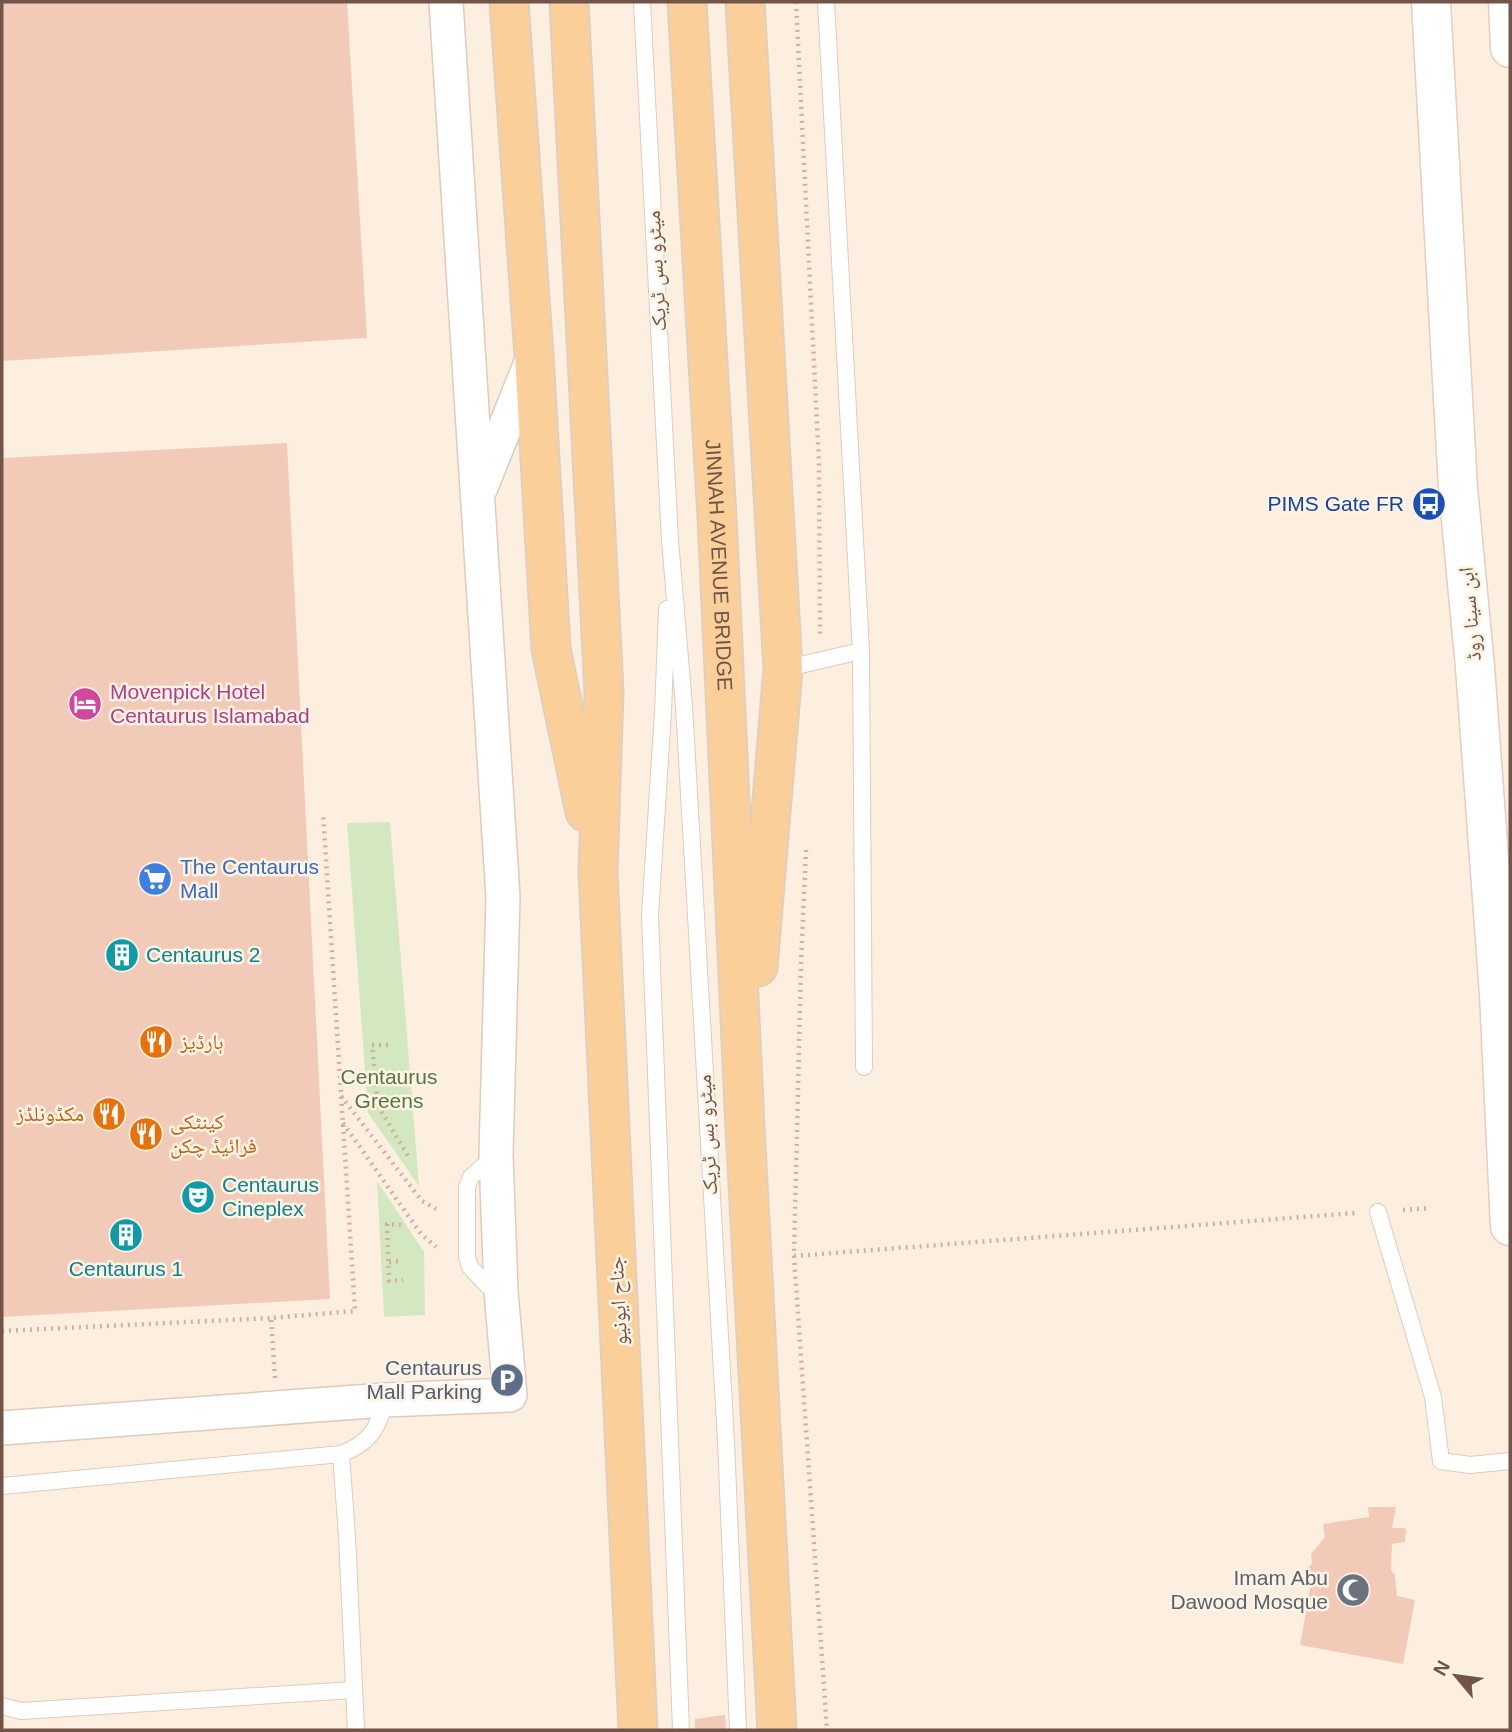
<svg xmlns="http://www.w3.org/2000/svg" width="1512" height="1732" font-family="Helvetica,'Noto Naskh Arabic',sans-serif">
  <rect width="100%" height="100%" fill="#fcefe0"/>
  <!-- green -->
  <path fill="#d3e8c0" d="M390,822l29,364 -51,-73 -21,-290z
    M377,1181l47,71 1,63 -41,2z"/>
  <!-- building -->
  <path fill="#f1cbb8" d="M2,2h345l20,336 -365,23z
    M287,443l43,856 -328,18v-859z
    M1368,1507h28l-4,21h12l2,2 -1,12 -13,2 -1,26 4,5 2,21 18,4 -12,64 -103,-19 11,-62h5v-4l-8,-11 4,-5 -1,-9 14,-17 -2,-13 46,-7z
    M725,1715l1,15h-31v-11z"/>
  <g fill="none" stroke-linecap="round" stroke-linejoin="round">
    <!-- service casing -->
    <g stroke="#dfcbbd" stroke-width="18">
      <path id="service" d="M642,2l28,538 14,166 42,735 12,289
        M826,2l35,649 3,416
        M667,609l-4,103 -13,203 31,815
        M783,669l78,-18
        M496,1155l-25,22 -4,10v70l3,10 17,18 14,7
        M1378,1212l55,185 8,64 29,4 40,-4
        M341,1454l6,82 9,194
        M2,1486l339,-32c27,-10 38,-25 44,-54
        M2,1706l19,5 332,-21"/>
    </g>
    <!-- minor casing -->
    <g stroke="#dfcbbd" stroke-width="36">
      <path id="minor" d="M481,487l53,-132
        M2,1428l383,-28 125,-5 -9,-103 -5,-137 7,-258 -57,-895"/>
    </g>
    <!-- secondary casing -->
    <g stroke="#e6cdbd" stroke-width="41">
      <path id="secondary" d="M1431,2l27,486 17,179 24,327 11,232
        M1508,2l2,46"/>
    </g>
    <!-- primary casing -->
    <g stroke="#d8cfcc" stroke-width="41">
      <g id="primary">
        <path d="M509,2l25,353 17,294 34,163"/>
        <path d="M569,2l35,690 -6,180 40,858"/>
        <path id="s1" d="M687,2l30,515 28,610 32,603"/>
        <path d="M745,2l38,667 -25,298"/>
      </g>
    </g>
    <!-- path -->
    <path stroke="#d5ae9c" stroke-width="4.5" stroke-dasharray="2 5" stroke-linecap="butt" d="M796,2l23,461 1,173
      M806,850l-5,114 -7,292 33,474
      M388,1045h-16l6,61 30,50
      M375,1082l16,1
      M341,1096l81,105 14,8
      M343,1123l78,111 15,13
      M1403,1210l27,-2
      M401,1225l-14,-1 2,57 14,-1
      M794,1256l561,-43
      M389,1262l13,-1
      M2,1331l269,-13
      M275,1378l-4,-60 84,-7 -32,-498"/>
    <!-- service -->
    <use href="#service" stroke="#fff" stroke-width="16"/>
    <!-- minor -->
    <use href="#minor" stroke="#fff" stroke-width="33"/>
    <!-- secondary -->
    <use href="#secondary" stroke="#fff" stroke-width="38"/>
    <!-- primary -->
    <use href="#primary" stroke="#facf99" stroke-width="38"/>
  </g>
  <!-- icons -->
  <defs>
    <g id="bus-disc" transform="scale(1.75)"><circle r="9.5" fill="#1a4fb4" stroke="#fff3e6"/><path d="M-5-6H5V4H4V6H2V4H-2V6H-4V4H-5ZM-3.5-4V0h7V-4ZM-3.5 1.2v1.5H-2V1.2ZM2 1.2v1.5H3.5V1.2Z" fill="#fff"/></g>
    <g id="hotel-disc" transform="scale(1.75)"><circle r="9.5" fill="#d1479c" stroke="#fff3e6"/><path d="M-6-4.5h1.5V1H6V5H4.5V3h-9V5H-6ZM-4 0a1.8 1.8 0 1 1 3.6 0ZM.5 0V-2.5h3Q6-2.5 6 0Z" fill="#fff"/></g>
    <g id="supermarket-disc" transform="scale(1.75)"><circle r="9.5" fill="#3f7fe0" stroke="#fff3e6"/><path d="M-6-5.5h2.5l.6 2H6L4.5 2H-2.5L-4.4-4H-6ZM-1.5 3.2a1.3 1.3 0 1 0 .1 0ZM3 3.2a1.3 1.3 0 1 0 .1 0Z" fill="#fff"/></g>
    <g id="building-disc" transform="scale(1.75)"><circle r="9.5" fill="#0f9aa8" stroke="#fff3e6"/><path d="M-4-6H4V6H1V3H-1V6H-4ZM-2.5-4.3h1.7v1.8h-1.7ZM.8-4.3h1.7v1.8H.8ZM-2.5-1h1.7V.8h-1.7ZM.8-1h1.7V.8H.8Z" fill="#fff"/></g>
    <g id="restaurant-disc" transform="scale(1.75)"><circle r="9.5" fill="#e8710a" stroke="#fff3e6"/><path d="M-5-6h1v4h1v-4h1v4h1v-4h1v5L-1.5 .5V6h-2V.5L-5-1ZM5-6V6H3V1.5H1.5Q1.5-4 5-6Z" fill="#fff"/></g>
    <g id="theatre-disc" transform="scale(1.75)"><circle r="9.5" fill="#0f9aa8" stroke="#fff3e6"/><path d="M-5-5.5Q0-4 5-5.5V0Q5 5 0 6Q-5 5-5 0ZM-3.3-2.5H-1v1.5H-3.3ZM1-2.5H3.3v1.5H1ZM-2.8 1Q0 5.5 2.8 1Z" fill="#fff"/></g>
    <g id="parking-disc" transform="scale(1.75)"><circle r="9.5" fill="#5c6f8a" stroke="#fff3e6"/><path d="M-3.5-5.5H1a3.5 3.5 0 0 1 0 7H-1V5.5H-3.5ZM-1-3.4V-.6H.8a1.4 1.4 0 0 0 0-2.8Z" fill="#fff"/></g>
    <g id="mosque-disc" transform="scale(1.75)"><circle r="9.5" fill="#6b7280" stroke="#fff3e6"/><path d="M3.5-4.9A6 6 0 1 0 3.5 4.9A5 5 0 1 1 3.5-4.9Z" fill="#fff"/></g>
  </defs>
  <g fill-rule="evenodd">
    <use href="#bus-disc" x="1429" y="504"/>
    <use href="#hotel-disc" x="85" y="704"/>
    <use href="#supermarket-disc" x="155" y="879"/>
    <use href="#building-disc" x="122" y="955"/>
    <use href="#restaurant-disc" x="156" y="1042"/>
    <use href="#restaurant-disc" x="109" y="1114"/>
    <use href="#restaurant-disc" x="146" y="1134"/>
    <use href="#theatre-disc" x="198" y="1197"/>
    <use href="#building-disc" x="126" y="1235"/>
    <use href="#parking-disc" x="507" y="1380"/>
    <use href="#mosque-disc" x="1353" y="1590"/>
  </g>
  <g text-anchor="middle" stroke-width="5" stroke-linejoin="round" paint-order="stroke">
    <!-- street labels -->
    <g font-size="21" fill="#725448" stroke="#fff3e6">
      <text transform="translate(656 271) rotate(-93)" y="7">میٹرو بس ٹریک</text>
      <text dy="7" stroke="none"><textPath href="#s1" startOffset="564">JINNAH AVENUE BRIDGE</textPath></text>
      <text transform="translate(1470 614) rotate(-95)" y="7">ابن سینا روڈ</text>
      <text transform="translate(707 1135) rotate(-93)" y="7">میٹرو بس ٹریک</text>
      <text transform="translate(618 1301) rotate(-93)" y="7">جناح ایونیو</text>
    </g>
    <!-- transit labels -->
    <g font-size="21" fill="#164399" stroke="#fff3e6" text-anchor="end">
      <text x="1404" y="511">PIMS Gate FR</text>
    </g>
    <!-- hotel labels -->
    <g font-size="21" fill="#b23c85" stroke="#fff3e6" text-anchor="start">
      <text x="110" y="699">Movenpick Hotel<tspan x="110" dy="24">Centaurus Islamabad</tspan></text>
    </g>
    <!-- shop labels -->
    <g font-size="21" fill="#366cbe" stroke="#fff3e6" text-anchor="start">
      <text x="180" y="874">The Centaurus<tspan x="180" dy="24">Mall</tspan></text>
    </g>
    <!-- culture labels -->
    <g font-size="21" fill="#0d838f" stroke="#fff3e6" text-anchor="start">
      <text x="146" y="962">Centaurus 2</text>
      <text x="222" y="1192">Centaurus<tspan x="222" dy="24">Cineplex</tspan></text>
      <text x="126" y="1276" text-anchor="middle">Centaurus 1</text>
    </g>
    <!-- food labels -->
    <g font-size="21" fill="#c56008" stroke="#fff3e6" text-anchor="start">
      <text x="180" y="1049">ہارڈیز</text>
      <text x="84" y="1121" text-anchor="end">مکڈونلڈز</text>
      <text x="170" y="1129">کینٹکی<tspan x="170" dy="24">فرائیڈ چکن</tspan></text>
    </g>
    <!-- park labels -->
    <g font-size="21" fill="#547841" stroke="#fff3e6">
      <text x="389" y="1084">Centaurus<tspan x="389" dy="24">Greens</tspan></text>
    </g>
    <!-- service labels -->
    <g font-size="21" fill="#4e5e75" stroke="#fff3e6" text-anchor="end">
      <text x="482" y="1375">Centaurus<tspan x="482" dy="24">Mall Parking</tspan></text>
    </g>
    <!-- worship labels -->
    <g font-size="21" fill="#5b616d" stroke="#fff3e6" text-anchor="end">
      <text x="1328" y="1585">Imam Abu<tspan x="1328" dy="24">Dawood Mosque</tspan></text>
    </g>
  </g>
  <!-- border -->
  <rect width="1512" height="1732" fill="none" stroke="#725448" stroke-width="7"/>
  <!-- north arrow -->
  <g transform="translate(1456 1676) rotate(299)" stroke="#fff3e6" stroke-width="5" paint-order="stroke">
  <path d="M0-5L12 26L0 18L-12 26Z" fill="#725448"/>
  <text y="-10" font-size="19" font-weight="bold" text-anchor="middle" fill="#725448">N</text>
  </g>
</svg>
